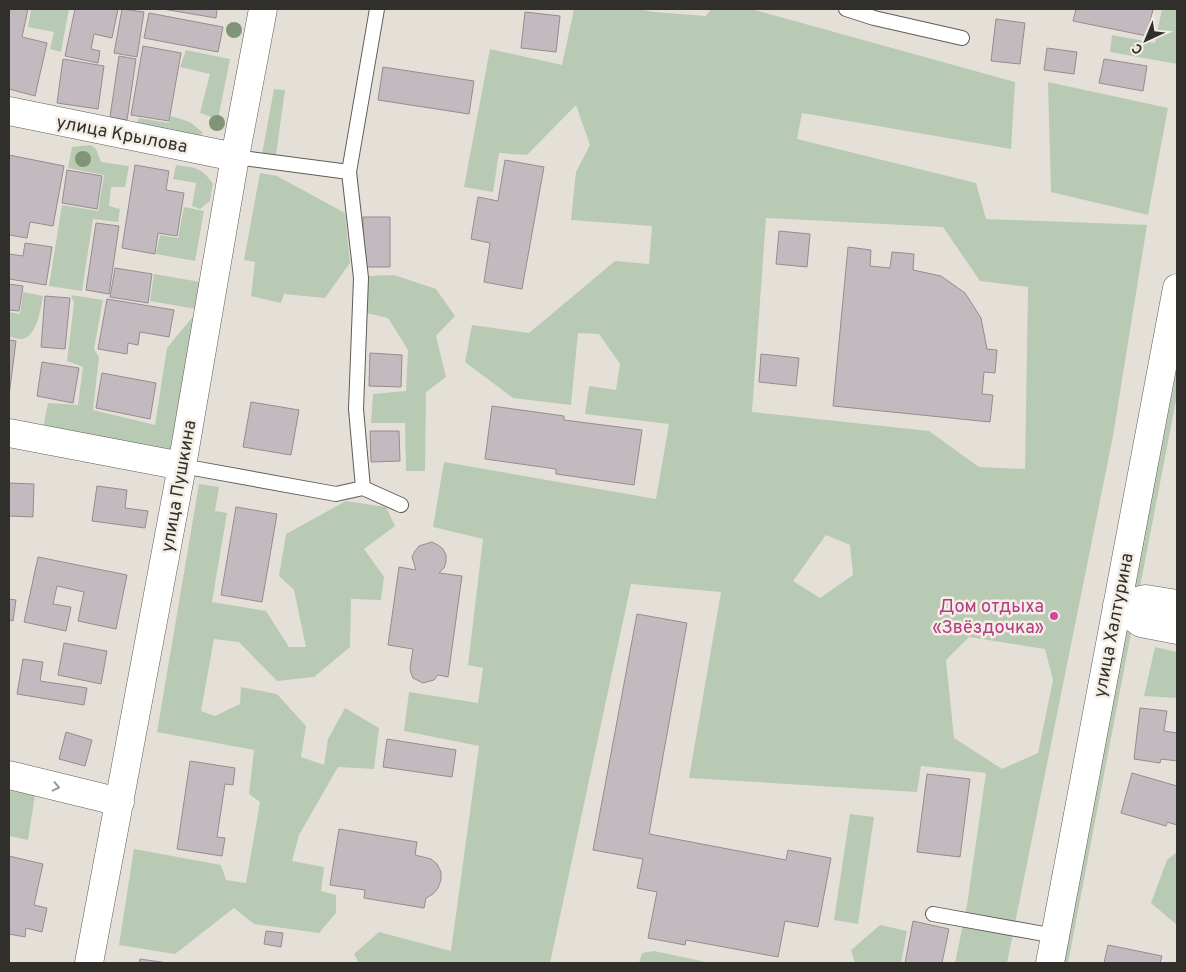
<svg xmlns="http://www.w3.org/2000/svg" width="1186" height="972" font-family="Overpass,sans-serif">
  <rect width="100%" height="100%" fill="#e5e0d7"/>
  <!-- green -->
  <path fill="#b8cab4" fill-rule="evenodd" d="M31,9h38l-8,43 -11,-3 4,-17 -26,-5z
    M574,9h64l16,3 52,4 5,-7h40l264,73 -4,67 -209,-36 -5,26 179,44 10,36 161,6 -34,211 -106,527h-52l12,-58 19,-132 -65,-7 -4,26 -228,-14 32,-186 -90,-8 -81,379h-191l-5,-9 25,-22 72,19 28,-205 -75,-15 5,-39 69,11 5,-35 -15,-3 15,-126 -50,-12 11,-65 212,37 13,-75 -84,-10 4,-28 27,4 4,-26 -21,-30 -21,-1 -7,72 -58,-7 -48,-36 7,-37 57,8 86,-72 34,3 3,-38 -81,-6 5,-48 14,-27 -14,-40 -49,50 -28,-2 -6,39 -29,-5 26,-138 72,16zM766,218l177,9 37,54 48,6 -3,182 -46,-2 -50,-36 -177,-19zM826,535l24,10 3,30 -33,23 -27,-17zM969,637l76,12 8,31 -15,73 -36,16 -48,-31 -8,-78z
    M1162,9h15v55l-67,-12 2,-17 43,8z
    M186,50l44,9 -12,60 -18,-6 10,-39 -30,-7z
    M1048,82l120,26 -20,107 -97,-23z
    M274,89l11,1 -9,65 -14,-1z
    M171,116l19,6 13,11 -5,3 -61,-12 2,-6 30,5z
    M91,145l5,4 5,13 28,4 -4,21h-14l-2,19 11,3 -2,13 -25,-3 -11,72 -33,-5 13,-81 36,6 6,-36 -36,-7 4,-21z
    M176,165c19,3 26,2 37,19l-3,17 -10,8 -8,-3 4,-23 -23,-4z
    M260,173l17,3 68,37 5,50 -25,35 -41,-4 -3,9 -30,-7 4,-34 -11,-2z
    M184,207l20,4 -9,50 -39,-7 4,-19 18,3z
    M154,274l46,8 -4,27 -46,-8z
    M394,275l42,14 19,27 -19,20 10,41 -20,15 -1,79h-19l-1,-48h-34l2,-29 33,-3 2,-41 -20,-32 -22,-5 2,-37z
    M23,292l20,4c-2,12 -6,42 -22,43 -4,0 -9,-2 -12,-2v-25l11,2z
    M71,295l32,5 -9,49 5,8 -6,53 62,15 12,-77 28,-34 -15,146 -138,-27 6,-30 30,2 5,-38 -16,-6 7,-58z
    M1177,335v60l-38,197 -11,4z
    M199,484l20,3 -4,24 12,2 -15,89 54,9 23,36h17l-12,-57 -15,-14 7,-42 60,-33 40,6 9,19 -31,23 20,28 -3,23 -30,-1 -1,48 -36,30 -37,4 -38,-39 -25,-3 -13,72 14,5 25,-12 1,-17 36,7 29,32 -5,31 23,8 4,-26 17,-31 34,20 -5,41 -36,-2 -39,68 -7,26 32,6 -3,24 15,4v18l-17,20 -65,-9 -20,-16 -59,46 -56,-9 15,-96 87,16 5,15 20,3 14,-81 -11,-8 5,-44 -97,-18z
    M1123,618l9,10 -64,335h-10z
    M1155,647l22,5v46l-33,-2z
    M9,790l26,5 -7,45 -19,-4z
    M850,814l24,3 -16,107 -24,-4z
    M1177,852v73l-26,-22 16,-43z
    M880,925l27,6 -6,32h-46l-4,-13z
    M654,951l57,12h-72l3,-10z"/>
  <!-- building -->
  <path fill="#c3babf" stroke="#958c91" d="M9,9h19l-6,28 25,6 -12,53 -26,-7z
    M75,9h43l-6,29 -18,-4 -3,15 9,2 -2,12 -33,-7z
    M122,9l22,3 -7,45 -23,-4z
    M163,9h54l-1,9z
    M1076,9h77l-6,27 -74,-15z
    M525,12l35,4 -4,36 -35,-4z
    M149,13l74,14 -5,25 -74,-14z
    M996,19l29,4 -5,41 -29,-3z
    M143,46l38,7 -12,68 -38,-6z
    M1047,48l30,4 -3,22 -30,-4z
    M119,56l17,3 -9,61 -17,-3z
    M63,59l41,7 -6,43 -41,-6z
    M1104,59l43,7 -4,25 -44,-8z
    M383,67l91,14 -5,33 -91,-14z
    M9,155l55,11 -11,60 -23,-4 -3,16 -18,-3z
    M505,160l39,7 -22,122 -38,-7 6,-39 -19,-4 7,-42 20,4z
    M135,165l34,6 -3,19 18,3 -7,43 -19,-3 -3,21 -33,-6z
    M67,170l35,6 -5,33 -35,-6z
    M363,217h27v50h-27z
    M96,223l23,3 -10,68 -23,-4z
    M779,231l31,3 -3,33 -31,-3z
    M25,243l27,4 -6,38 -37,-6v-25l14,2z
    M848,247l23,3 -1,16 20,2 2,-16 22,2 -1,16 28,6 24,17 16,25 6,31 10,1 -2,23 -11,-1 -2,22 11,1 -3,27 -157,-16z
    M115,268l37,6 -4,29 -38,-6z
    M9,284l14,2 -4,25 -10,-1z
    M45,296l25,2 -5,51 -24,-2z
    M107,299l67,11 -5,27 -29,-5 -2,13 -10,-2 -1,11 -29,-5z
    M9,340l7,1 -7,55z
    M370,353l32,2 -1,32 -32,-1z
    M761,354l38,4 -3,28 -37,-4z
    M42,362l37,6 -6,35 -36,-7z
    M102,373l54,10 -6,36 -54,-11z
    M251,402l48,8 -8,45 -48,-8z
    M492,406l72,10v4l78,10 -8,55 -78,-11v-5l-71,-10z
    M370,431h29l1,30 -29,1z
    M9,483l25,1 -1,33 -24,-1z
    M97,486l30,4 -2,18 23,3 -3,17 -53,-7z
    M236,507l41,7 -15,88 -41,-7z
    M432,542l6,3 5,4 3,6v7l-2,6 -5,5 23,3 -14,101 -10,-2 -4,5 -11,3 -10,-5 -2,-5 -1,-5 3,-19 -25,-4 11,-78 17,3 -4,-13 3,-6 4,-5z
    M38,557l89,18 -11,54 -38,-8 6,-29 -27,-6 -4,18 18,3 -5,24 -42,-9z
    M9,599l7,1 -3,21 -4,-1z
    M637,614l50,9 -38,211 137,26 2,-10 43,8 -13,69 -33,-6 -7,36 -92,-17 -1,5 -37,-7 9,-46 -20,-4 6,-29 -50,-9z
    M64,643l43,8 -6,33 -43,-9z
    M23,659l20,3 -3,19 47,7 -3,17 -67,-11z
    M1140,708l27,3 -3,20 13,2v28l-16,-2 -1,4 -26,-4z
    M66,732l26,8 -7,26 -26,-7z
    M387,739l69,11 -4,27 -69,-10z
    M190,761l45,7 -2,17 -8,-1 -8,53 8,1 -3,18 -45,-7z
    M1132,773l45,13v39l-10,-3 -1,4 -45,-13z
    M927,774l43,5 -10,78 -43,-5z
    M339,829l78,13 -2,13 16,4 6,5 4,8v8l-3,8 -5,6 -7,4 -2,10 -60,-10 1,-8 -35,-5z
    M9,856l34,8 -9,41 13,3 -5,24 -16,-4 -1,9 -16,-3z
    M913,921l36,8 -7,34h-37z
    M266,931l17,2 -2,14 -17,-3z
    M1108,945l54,11 -2,7h-56z
    M140,959l28,4h-29z"/>
  <g fill="none" stroke-linecap="round" stroke-linejoin="round">
    <!-- lane casing -->
    <g stroke="#615c55" stroke-width="16">
      <path id="lane" d="M846,9l28,9 88,20
        M235,157l114,15
        M182,466l154,28 27,-6 38,17
        M363,488l-7,-79 5,-131 -12,-106 28,-163
        M933,914l122,22"/>
    </g>
    <!-- street casing -->
    <g stroke="#615c55" stroke-width="29">
      <path id="street" d="M9,111l226,46
        M9,433l173,33
        M1117,605l24,18 36,7
        M1117,605l29,-6 31,5
        M9,775l111,27
        M89,963l93,-497 53,-309 28,-148
        M1050,963l127,-675"/>
    </g>
    <!-- lane -->
    <use href="#lane" stroke="#fff" stroke-width="14"/>
    <!-- street -->
    <use href="#street" stroke="#fff" stroke-width="28"/>
  </g>
  <!-- trees -->
  <g fill="#829478">
    <circle cx="234" cy="30" r="8"/>
    <circle cx="217" cy="123" r="8"/>
    <circle cx="83" cy="159" r="8"/>
  </g>
  <!-- one-way arrows -->
  <defs><path id="oneway-chevron" d="M-2-3.5L2.5 0L-2 3.5" fill="none" stroke-width="1.6" stroke-linecap="round" stroke-linejoin="round" transform="scale(1.25)"/></defs>
  <use stroke="#989796" href="#oneway-chevron" transform="translate(56 787) rotate(13)"/>
  <!-- markers -->
  <circle fill="#d1479c" stroke="#f3ede4" stroke-width="2" cx="1054" cy="616" r="5"/>
  <g text-anchor="middle" stroke-width="5" stroke-linejoin="round" paint-order="stroke">
    <!-- street labels -->
    <g font-size="18" fill="#312f2c" stroke="#f3ede4">
      <text transform="translate(122 134) rotate(11)" y="6">улица Крылова</text>
      <text transform="translate(178 486) rotate(-80)" y="6">улица Пушкина</text>
      <text transform="translate(1113 625) rotate(-79)" y="6">улица Халтурина</text>
    </g>
    <!-- hotel labels -->
    <g font-size="18" fill="#b23c85" stroke="#f3ede4" text-anchor="end">
      <text x="1044" y="612">Дом отдыха<tspan x="1044" dy="21">«Звёздочка»</tspan></text>
    </g>
  </g>
  <!-- border -->
  <rect width="1186" height="972" fill="none" stroke="#312f2c" stroke-width="20"/>
  <!-- north arrow -->
  <g transform="translate(1146 40) rotate(224)" stroke="#f3ede4" stroke-width="4" paint-order="stroke">
  <path d="M0-4L9 19L0 12L-9 19Z" fill="#312f2c"/>
  <text y="-8" font-size="14" font-weight="bold" text-anchor="middle" fill="#312f2c">С</text>
  </g>
</svg>
